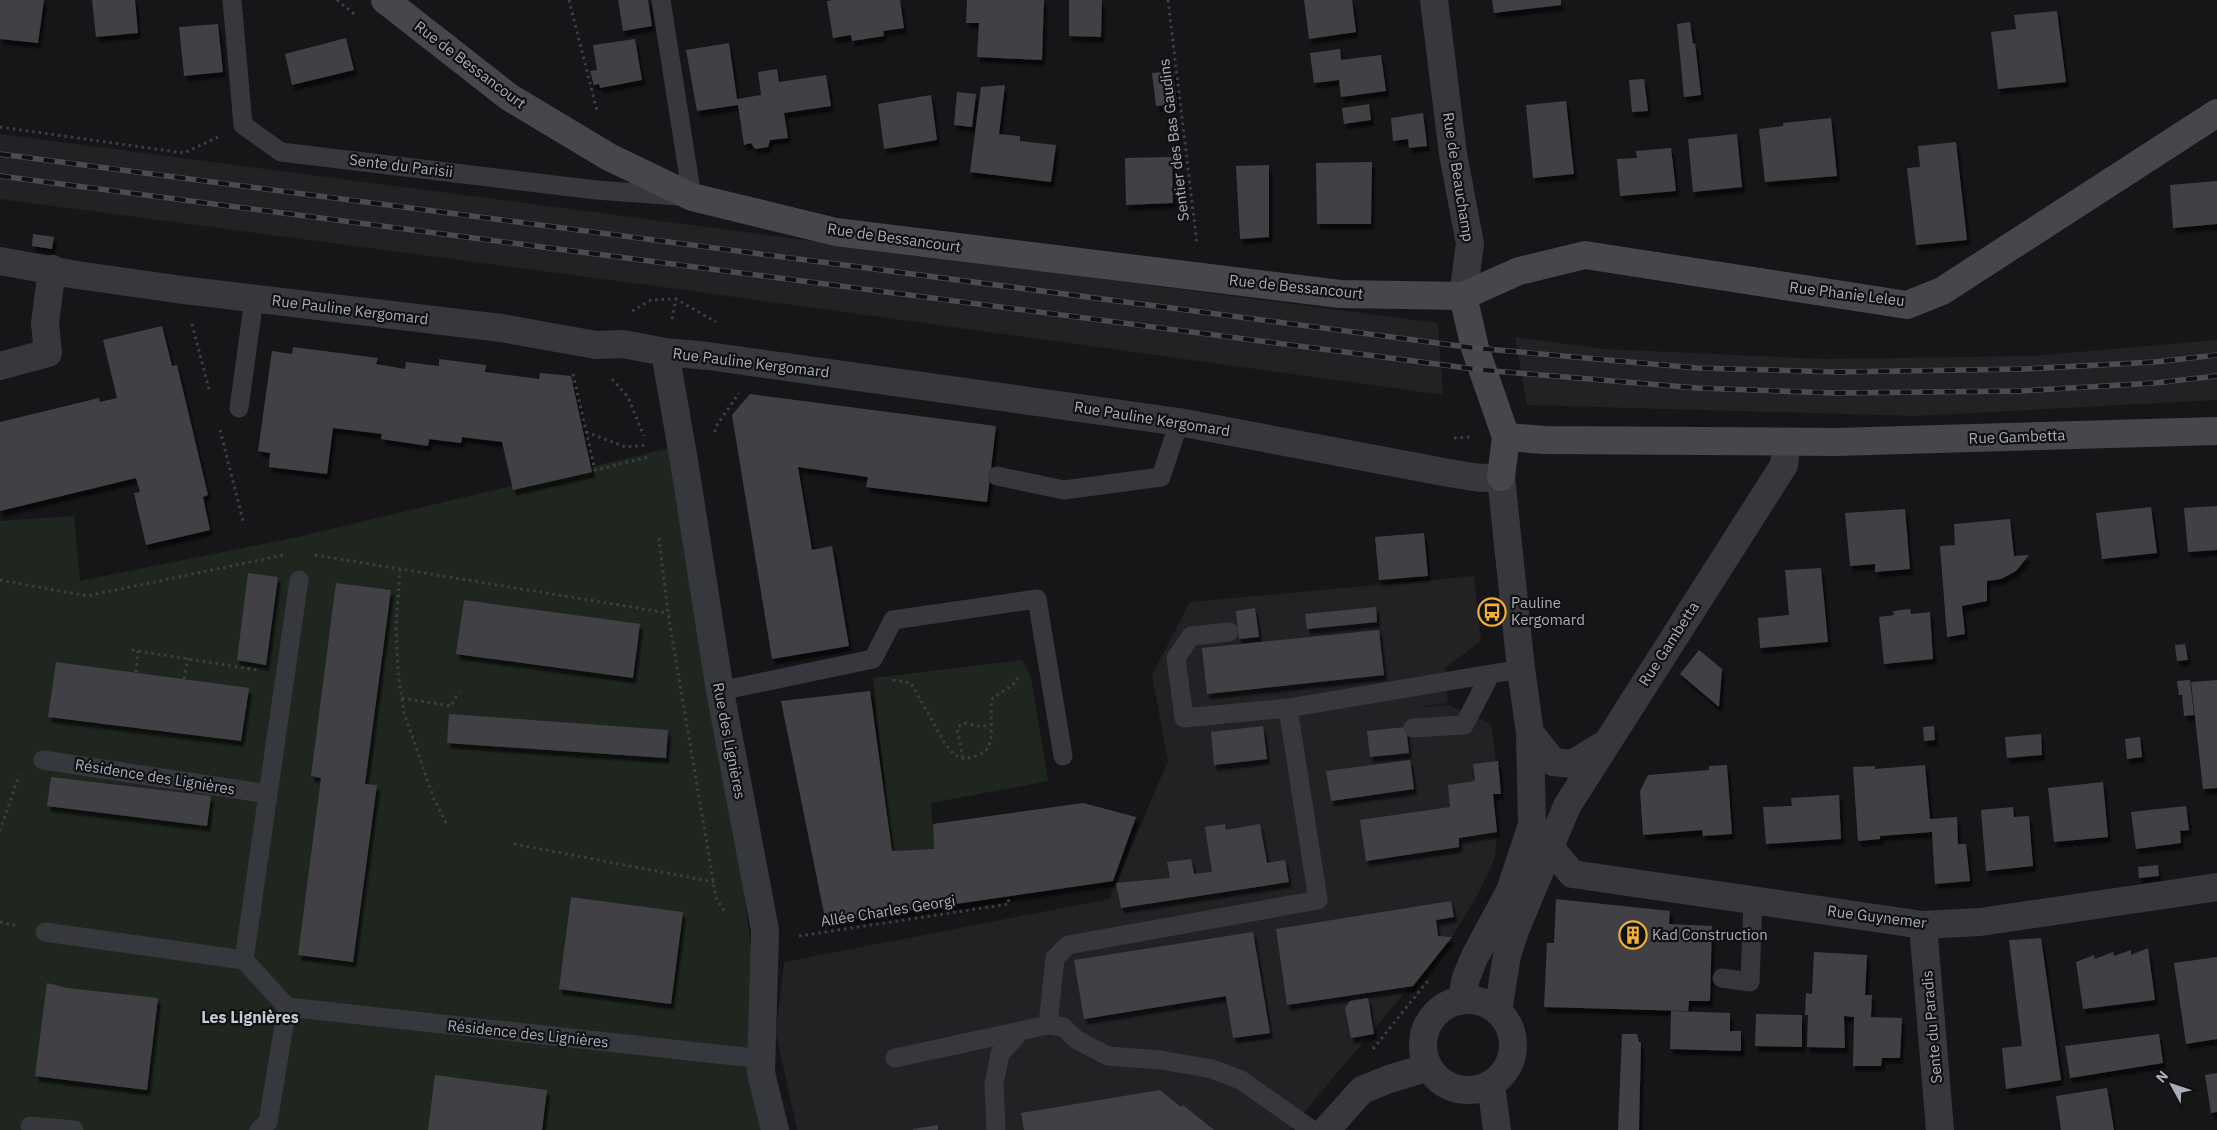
<svg xmlns="http://www.w3.org/2000/svg" width="2217" height="1130" font-family="'IBM Plex Sans',sans-serif">
  <defs>
    <filter id="shadow"><feDropShadow dx="3" dy="5.5" stdDeviation="1" flood-color="#0009"/></filter>
  </defs>
  <rect width="100%" height="100%" fill="#161618"/>
  <!-- built -->
  <path fill="#222225" d="M0,134l1438,189 5,72 -765,-106 -678,-90z
    M1515,337l89,12 220,10 208,-3 185,-16v60l-302,16 -388,-11z
    M1474,576l7,65 -36,27 3,35 -35,5 35,-3 43,19 5,37 -24,14 4,6 17,13 4,38 -2,26 -18,38 -25,41 -163,193h-492l-21,-96 8,-72 325,-63 59,-138 -16,-86 38,-73z"/>
  <!-- green -->
  <path fill="#1e261f" d="M682,445l21,138 72,547h-775v-609l74,-5 6,65 222,-45z
    M1022,660l9,17 17,104 -117,22 3,46 -42,2 -19,-173z"/>
  <!-- building -->
  <path fill="#404145" filter="url(#shadow)" d="M0,0h44l-6,43 -38,-4z
    M92,0h43l3,33 -42,4z
    M618,0h30l4,26 -29,5z
    M833,0h67l4,28 -21,3 1,5 -32,5 -1,-6 -18,3 -6,-37z
    M967,0h77l-2,60 -65,-3 2,-34h-13z
    M1069,0h33l-1,37 -32,-1z
    M1304,0h48l4,32 -47,7z
    M1492,0h69v5l-67,8z
    M2057,11l9,71 -68,7 -7,-57 25,-3 -2,-14z
    M1690,22l3,22 2,-1 6,52 -17,2 -7,-73z
    M218,24l5,48 -39,4 -5,-49z
    M346,38l8,32 -62,15 -7,-31z
    M635,39l7,41 -42,8 -1,-4 -5,1 -4,-14 7,-1 -4,-25z
    M729,43l8,56 24,-4 -3,-23 19,-3 2,13 47,-7 5,31 -47,7 4,25 -18,2 -2,7 -13,2 -4,-6 -7,2 -6,-40 -41,6 -11,-61z
    M1340,49l1,11 40,-5 5,36 -45,6 -2,-17 -25,3 -4,-30z
    M1173,71l4,33 -21,2 -4,-33z
    M1644,79l4,32 -16,1 -3,-32z
    M1005,85l-6,49 21,2v5l36,4 -5,37 -81,-10 11,-85z
    M957,92l19,2 -4,33 -18,-2z
    M931,95l6,45 -53,9 -6,-45z
    M1566,101l8,73 -41,4 -7,-73z
    M1369,104l2,16 -27,4 -2,-16z
    M1423,113l4,33 -18,2 -1,-9 -15,2 -2,-23z
    M1831,118l6,58 -72,6 -6,-53 24,-3v-3z
    M1737,134l5,53 -49,5 -5,-53z
    M1956,142l11,98 -51,5 -9,-77 13,-1 -2,-21z
    M1671,148l5,43 -56,5 -3,-37 20,-1 -1,-7z
    M1172,157l1,46 -47,2 -1,-47z
    M1372,162l-1,62h-54l-1,-61z
    M1269,165v72l-29,2 -4,-73z
    M2217,181v43l-44,4 -3,-43z
    M33,234l21,3 -2,12 -20,-3z
    M162,326l10,40 5,-1 31,130 -5,2 7,33 -64,15 -12,-52 6,-1 -4,-14 -136,33v-89l99,-24 1,4 17,-4 -14,-58z
    M293,347l85,11 -2,6 29,5 1,-7 33,4v-7l47,6 -1,7 54,7 1,-6 31,3 21,96 -79,18 -11,-48 -40,-5 -1,6 -32,-4 -1,7 -47,-7 1,-5 -49,-6 -6,46 -58,-7 1,-14 -12,-2 14,-100 20,3z
    M750,394l246,32 -9,76 -121,-15 2,-10 -70,-10 14,83 20,-4 17,100 -77,13 -40,-244z
    M2217,506v44l-29,2 -4,-44z
    M2151,507l6,46 -55,6 -6,-46z
    M1905,509l5,60 -35,3v-8l-25,2 -5,-53z
    M2010,519l4,37 15,-1 -13,16 -15,8 -14,2v20l-25,5 3,28 -18,3 -7,-91 15,-1 -1,-21z
    M1424,533l4,43 -49,4 -4,-43z
    M1821,568l7,74 -68,6 -2,-30 31,-3 -4,-45z
    M248,573l30,4 -12,88 -29,-5z
    M336,583l55,7 -26,194 12,1 -24,177 -55,-7 23,-177 -10,-2z
    M464,600l176,24 -7,54 -177,-24z
    M1376,607l1,15 -70,7 -2,-15z
    M1255,608l4,29 -20,2 -3,-28z
    M1910,609l1,5 19,-2 3,47 -49,5 -5,-47 15,-2 -1,-4z
    M1379,630l5,45 -177,19 -5,-46z
    M2185,644l3,16 -11,1 -2,-16z
    M1699,650l23,19 -3,38 -39,-33z
    M56,662l193,26 -8,53 -193,-24z
    M2190,680l4,35 -10,1 -2,-21h-3l-2,-14z
    M2217,680v108l-14,1 -12,-107z
    M870,691l22,160 42,-2 -1,-25 150,-21 53,14 -23,64 -287,42 -45,-222z
    M449,714l219,16 -2,28 -219,-15z
    M1263,726l4,33 -53,6 -3,-33z
    M1934,726l1,14 -11,1 -1,-14z
    M1406,727l3,26 -39,4 -3,-26z
    M2041,734l1,21 -35,3 -2,-21z
    M2140,737l2,20 -15,2 -2,-20z
    M1410,760l4,29 -83,12 -5,-30z
    M1498,761l3,33h-8l4,38 -38,6v9l-93,14 -6,-41 90,-13 -2,-22 27,-4 -2,-17z
    M1727,765l5,69 -29,2 -1,-6 -59,5 -3,-44 8,-16 61,-5v-4z
    M1925,765l5,54 27,-2 1,27h8l4,37 -35,3 -3,-52 -52,4v3l-22,2 -5,-74 22,-1v3z
    M51,777l160,19 -4,30 -160,-20z
    M2103,782l5,55 -54,5 -6,-54z
    M1839,795l2,44 -75,5 -3,-37 29,-1 -1,-8z
    M2186,806l3,24 -9,1 1,12 -45,6 -5,-37z
    M2013,807l1,10 15,-1 4,50 -47,5 -5,-61z
    M1225,824l1,6 34,-6 7,39 18,-3 4,22 -168,26 -5,-25 54,-5 -3,-16 24,-3 3,15 18,-2 -7,-45z
    M2158,865l1,11 -20,2 -1,-11z
    M571,897l112,15 -12,92 -112,-15z
    M1556,899l114,12 -1,13 43,2 -2,75h-21l-1,10 -144,-4 3,-64h7z
    M1451,901l3,16 -18,3 2,16 14,1 -39,49 -126,19 -11,-76z
    M1253,932l17,101 -37,5 -7,-42 -142,23 -10,-59z
    M2041,938l20,142 -55,9 -4,-41 20,-2 -13,-106z
    M2148,948l7,52 -72,9 -7,-47 18,-7 1,4 18,-7 1,4 17,-6v5z
    M1814,952l53,3 -2,40h7l-1,22 31,1 -2,40h-18l-1,8h-28l1,-49 -10,-1 1,32 -38,-1 1,-32h-3l1,-22 6,1z
    M2217,957v82l-31,5 -12,-81z
    M47,983l20,5 91,10 -11,92 -112,-14z
    M1368,998l6,36 -23,4 -6,-30 5,-7z
    M1671,1011l59,2v18h11v20l-71,-2z
    M1756,1014l46,1v32l-47,-1z
    M1622,1034h15l2,8h2l-2,88h-21z
    M2159,1034l4,29 -93,15 -5,-32z
    M2217,1073v39l-6,1 -6,-38z
    M435,1075l112,15 -5,40h-114z
    M2107,1088l7,42h-53l-5,-34z
    M1160,1090l21,17 2,-2 31,25h-190l-3,-17z
    M938,1125v5h-24l-1,-1z"/>
  <g fill="none" stroke-linecap="round" stroke-linejoin="round">
    <!-- path -->
    <path stroke="#3d3f44" stroke-width="3" stroke-dasharray="2.5 4" stroke-linecap="butt" d="M337,0l17,14
      M569,0l28,111
      M1168,0l29,244
      M0,127l184,26 34,-16
      M632,311l19,-11 25,-1
      M672,319l4,-20 40,23
      M192,324l18,69
      M573,374l22,96 54,-13
      M612,379l16,18 16,39
      M220,430l23,91
      M586,432l40,15 21,-2
      M715,432v-4l24,-35
      M1454,438l17,-1
      M659,538l9,75 48,285 10,16
      M315,555l353,58
      M400,569l-4,56 2,47 6,41 30,86 12,24
      M0,580l87,16 197,-41
      M132,650l125,20
      M136,672l2,-21
      M184,679l4,-21
      M893,680l18,3 33,59 10,13 11,4c7,-2 18,-4 22,-10 8,-11 2,-36 5,-50l23,-16 4,-7
      M402,698l49,8 8,-14
      M963,758l-6,-29c7,-10 12,-4 22,-3 3,1 9,-1 12,-2
      M0,831l19,-56
      M514,844l200,38
      M0,922l17,4
      M799,936l210,-32 -1,-7
      M1373,1049l57,-71"/>
    <!-- lane -->
    <path stroke="#37383d" stroke-width="19" d="M232,0l11,125 38,27 315,38 96,7 -31,-197
      M239,408l15,-109
      M997,476l67,14 97,-13 18,-55
      M1229,632l-38,4 -15,22 8,60 104,-10
      M720,691l153,-32 20,-39 144,-21 26,157
      M1413,728l51,-3 26,-50
      M43,760l225,34
      M45,932l199,28 55,-380
      M244,960l43,47
      M1722,978l28,4 3,-82
      M895,1058l153,-33
      M30,1126l44,4
      M259,1130l9,-8 19,-115 467,51 7,15
      M996,1130l-2,-46 6,-30 19,-21
      M1312,1130l-71,-50 -29,-11 -51,-9 -53,-4 -31,-16 -14,-13 -15,-2 7,-67 13,-13 250,-45 -30,-192 233,-39"/>
    <!-- street -->
    <path stroke="#37383d" stroke-width="28" d="M1434,0l19,154 17,90 -7,52
      M0,261l77,14 106,15 318,38 95,17 27,-1 42,8 43,4 471,66 270,51 31,5 21,-1 20,192 9,64 2,92 -22,66 -36,67 -8,20 -5,23
      M665,352l19,109 36,230 45,239 -4,143 14,57
      M0,366l48,-13 -3,-30 7,-54
      M1530,733l23,29 19,2 30,-18
      M1532,825l40,49 351,51 57,-3 237,-35
      M1923,925l17,205
      M1423 1045a45 45 0 1 1 90 0a45 45 0 1 1-90 0Z
      M1498,1011l9,-56 9,-27 51,-122 217,-341 3,-23
      M1491,1084l6,46
      M1326,1130l36,-40 27,-11 40,-12"/>
    <!-- secondary -->
    <path stroke="#45474d" stroke-width="28" d="M385,0l124,97 100,60 83,40 144,35 504,62 123,2 56,-25 66,-16 322,50 35,-14 275,-178
      M1463,296l12,52 31,89 -5,40
      M1506,437l39,3 290,2 382,-11"/>
    <!-- rail casing -->
    <g stroke="#4a4c52" stroke-width="5.5">
      <path id="rail" d="M0,154l1475,194 222,20 141,4 187,-3 130,-7 62,-7
        M0,176l1482,194 215,18 139,5 185,-2 134,-8 62,-7"/>
    </g>
    <!-- rail -->
    <use href="#rail" stroke="#111113" stroke-width="4" stroke-dasharray="11" stroke-linecap="butt"/>
  </g>
  <!-- icons -->
  <defs>
    <g id="bus-ring" transform="scale(1.4375)"><circle r="9.5" fill="#111113" stroke="#f2b134" stroke-width="1.5"/><path d="M-5-6H5V4H4V6H2V4H-2V6H-4V4H-5ZM-3.5-4V0h7V-4ZM-3.5 1.2v1.5H-2V1.2ZM2 1.2v1.5H3.5V1.2Z" fill="#f2b134"/></g>
    <g id="building-ring" transform="scale(1.4375)"><circle r="9.5" fill="#111113" stroke="#f2b134" stroke-width="1.5"/><path d="M-4-6H4V6H1V3H-1V6H-4ZM-2.5-4.3h1.7v1.8h-1.7ZM.8-4.3h1.7v1.8H.8ZM-2.5-1h1.7V.8h-1.7ZM.8-1h1.7V.8H.8Z" fill="#f2b134"/></g>
  </defs>
  <g fill-rule="evenodd">
    <use href="#bus-ring" x="1492" y="612"/>
    <use href="#building-ring" x="1633" y="935"/>
  </g>
  <g text-anchor="middle" stroke-width="4.5" stroke-linejoin="round" paint-order="stroke">
    <!-- street labels -->
    <g font-size="15" fill="#a8adb8" stroke="#111113">
      <text transform="translate(470 65) rotate(37)" y="5">Rue de Bessancourt</text>
      <text transform="translate(1174 140) rotate(-97)" y="5">Sentier des Bas Gaudins</text>
      <text transform="translate(401 166) rotate(7)" y="5">Sente du Parisii</text>
      <text transform="translate(1458 177) rotate(81)" y="5">Rue de Beauchamp</text>
      <text transform="translate(894 238) rotate(8)" y="5">Rue de Bessancourt</text>
      <text transform="translate(1296 287) rotate(6)" y="5">Rue de Bessancourt</text>
      <text transform="translate(1847 294) rotate(7)" y="5">Rue Phanie Leleu</text>
      <text transform="translate(350 310) rotate(7)" y="5">Rue Pauline Kergomard</text>
      <text transform="translate(751 363) rotate(7)" y="5">Rue Pauline Kergomard</text>
      <text transform="translate(1152 419) rotate(9)" y="5">Rue Pauline Kergomard</text>
      <text transform="translate(2017 437) rotate(-2)" y="5">Rue Gambetta</text>
      <text transform="translate(1669 644) rotate(-57)" y="5">Rue Gambetta</text>
      <text transform="translate(729 741) rotate(79)" y="5">Rue des Lignières</text>
      <text transform="translate(155 777) rotate(9)" y="5">Résidence des Lignières</text>
      <text transform="translate(888 911) rotate(-9)" y="5">Allée Charles Georgi</text>
      <text transform="translate(1877 917) rotate(7)" y="5">Rue Guynemer</text>
      <text transform="translate(1932 1027) rotate(-95)" y="5">Sente du Paradis</text>
      <text transform="translate(528 1034) rotate(6)" y="5">Résidence des Lignières</text>
    </g>
    <!-- poi labels -->
    <g font-size="15" fill="#a8adb8" stroke="#111113" text-anchor="start">
      <text x="1511" y="608">Pauline<tspan x="1511" dy="17">Kergomard</tspan></text>
      <text x="1652" y="940">Kad Construction</text>
    </g>
    <!-- neighbourhood labels -->
    <g font-size="16" font-weight="bold" fill="#c9ccd4" stroke="#111113">
      <text x="250" y="1023">Les Lignières</text>
    </g>
  </g>
  <!-- north arrow -->
  <g transform="translate(2172 1085) rotate(310)" stroke="#111113" stroke-width="4" paint-order="stroke">
  <path d="M0-4L9 19L0 12L-9 19Z" fill="#a8adb8"/>
  <text y="-8" font-size="14" font-weight="bold" text-anchor="middle" fill="#a8adb8">N</text>
  </g>
</svg>
